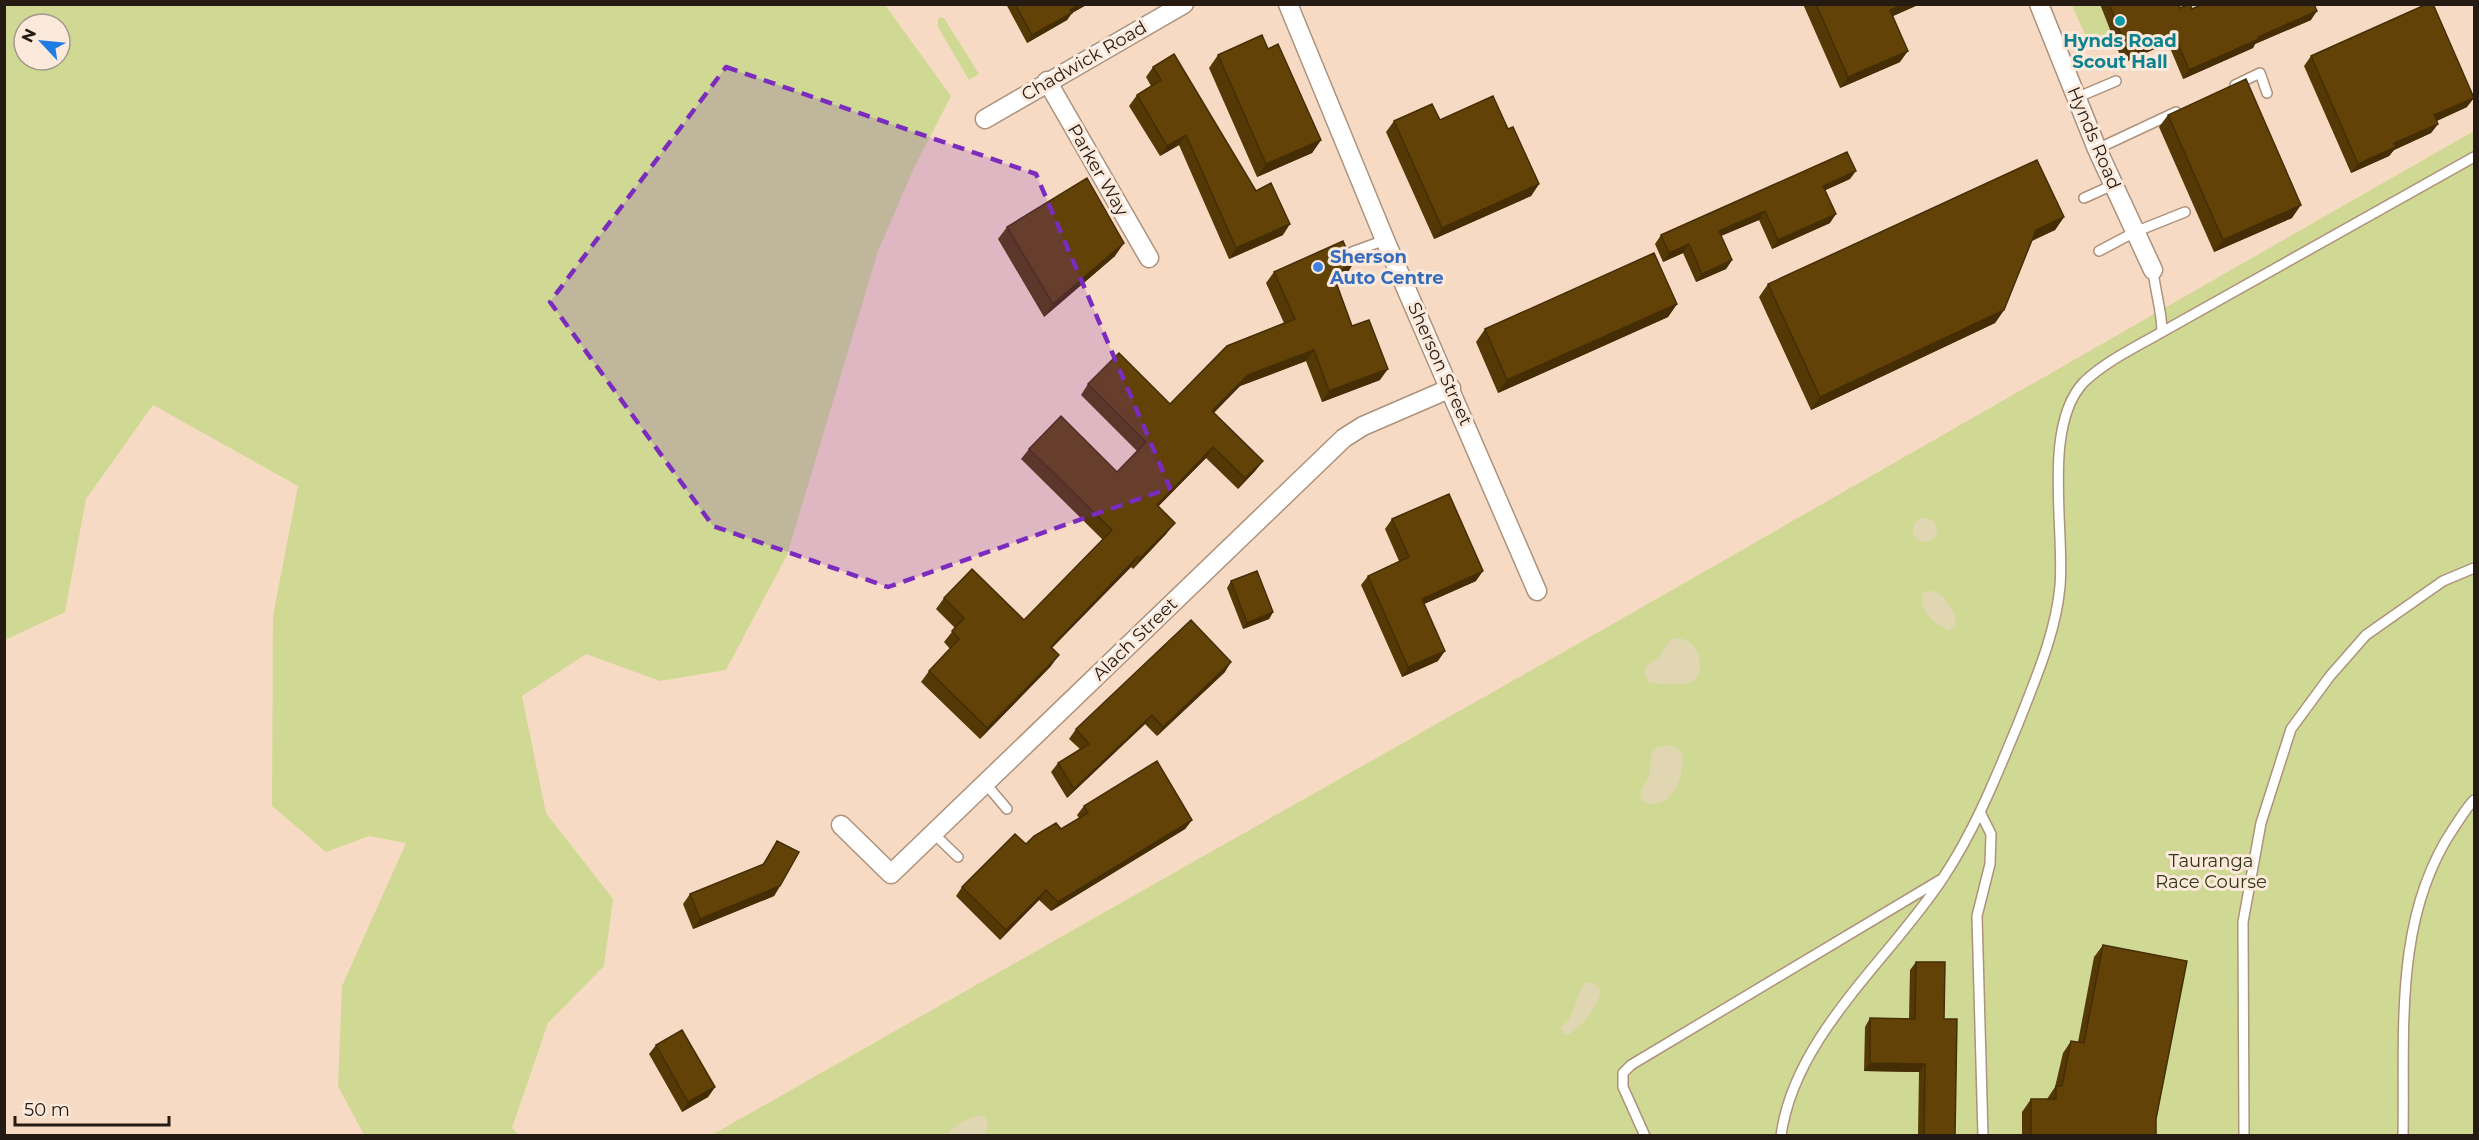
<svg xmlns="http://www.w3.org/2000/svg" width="2479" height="1140" font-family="Montserrat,sans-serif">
  <rect width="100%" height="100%" fill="#f7dac3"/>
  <!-- green -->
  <path fill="#d0d994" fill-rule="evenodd" d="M4,5h881l66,91 -37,72 -36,83 -91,304 -61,115 -66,11 -74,-27 -64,42 24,117 67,86 -9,67 -56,57 -36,105 7,7h-155l-26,-49 4,-100 64,-143 -37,-7 -43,16 -54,-46 1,-190 25,-130 -145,-81 -67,94 -21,113 -60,28zM24,24h36v36h-36z
    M2072,5h125l-105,46z
    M940,17l4,1 35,56 -10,6 -31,-53v-8z
    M2474,131v1004l-1764,1 878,-498z"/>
  <!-- sand -->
  <path fill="#e0d6b2" d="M1913 530a12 12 0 1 1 24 0a12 12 0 1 1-24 0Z
    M1935,591c11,7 21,20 21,34l-7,6c-14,-7 -34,-23 -25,-39z
    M1677,638c24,0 32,40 11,45 -9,3 -30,1 -39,0l-5,-10 2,-7 13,-9 11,-17z
    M1670,745l11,5c8,21 -12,67 -39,51l-2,-8 9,-17 3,-24 6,-5z
    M1588,982l6,1 7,7c-1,13 -23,44 -36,45l-5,-7 10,-10 12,-32z
    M979,1115l6,2 3,5 -3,13h-38c5,-8 22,-18 32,-20z"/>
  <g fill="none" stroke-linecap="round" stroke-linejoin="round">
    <!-- lane casing -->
    <g stroke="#ad927c" stroke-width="12">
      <path id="lane" d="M2235,85l25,-12 7,20
        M2076,98l40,-17
        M2097,149l79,-37
        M2084,198l29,-13
        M2099,251l36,-19 50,-20
        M1352,252l33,-12
        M2162,332l312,-175
        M985,783l22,26
        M1981,814l10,20 -1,30 -13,52 6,220
        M933,833l25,24
        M1645,1136l-22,-49v-14l8,-8 309,-185
        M1781,1136c13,-100 109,-177 162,-258 32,-48 53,-101 75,-154 17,-44 38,-91 42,-138 5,-57 -18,-160 24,-204 22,-21 52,-35 78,-50 0,-21 -7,-41 -9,-62
        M2244,1136l-1,-214 18,-99 30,-94 39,-53 36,-41 77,-54 31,-13
        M2403,1136c2,-104 -10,-217 50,-307 7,-10 13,-21 21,-29"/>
    </g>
    <!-- street casing -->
    <g stroke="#ad927c" stroke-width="21">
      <path id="street" d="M1288,4l97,236 152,351
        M2039,4l58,145 56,121
        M1047,81l102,177
        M985,119l199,-115
        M841,825l50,49 453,-436 19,-12 88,-38"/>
    </g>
    <!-- lane -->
    <use href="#lane" stroke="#fff" stroke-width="9"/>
    <!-- street -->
    <use href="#street" stroke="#fff" stroke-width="18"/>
  </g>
  <!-- wall -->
  <path fill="#543906" d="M1006,4h82l-16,9 -5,7 -40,23z
    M1803,4h117l-27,12 7,46 -60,26z
    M2100,4h79l1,4 131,12 -56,24 -2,4 -70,31 -15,-36 -45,20z
    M1268,49l53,91 -9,13 -55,24 -48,-109 9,-13z
    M2311,56l156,51 -30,14 1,3 -7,9 -37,17 -5,6 -38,17 -47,-107z
    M1153,67l130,168 -54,24 -50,-114 -19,11 -31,-50 8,-11 14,-9 -5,-9z
    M2168,115l124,103 -78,34 -55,-125z
    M1440,120l68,9 31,55 -8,12 -97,43 -48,-107 8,-11z
    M1850,179l-25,11 5,33 -58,26 -13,-29 -38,16 11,24 -6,9 -30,13 -13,-29 -20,9 -8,-18 6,-9z
    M2064,217l-9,13 -23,10 -28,70 -9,13 -184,87 -52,-113 9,-13z
    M1007,227l108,29 -71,61 -46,-78z
    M1353,264l-7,11 -11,5 17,46 28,54 -58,22 -16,-41 -66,25 -26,27 49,48 -8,10 -17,18 -32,-31 -48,48 9,27 -34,36 -2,-2 -79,81 -1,18 -71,73 -59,-57 8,-11 21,-22 -6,-7 11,-14 -19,-19 8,-11 80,22 79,-80 -82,-81 8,-10 88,23 20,-21 -56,-56 7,-11 82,20 114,-81 -18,-40 8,-11z
    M1677,304l-9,13 -170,76 -22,-51 9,-13z
    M1392,519l84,62 -52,23 14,57 -36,16 -41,-92 7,-9 31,-15 -14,-32z
    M1231,581l42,31 -4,7 -26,10 -16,-41z
    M1225,672l-68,64 -12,-12 -78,74 -16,-26 7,-9 22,-14 -11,-10 7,-10z
    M1084,806l108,14 -7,9 -134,82 -12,-11 -39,40 -44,-44 6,-9 64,-43 35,-15 18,-11 -2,-3z
    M777,841l3,45 -6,10 -81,33 -10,-25 7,-10 72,-29z
    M2103,945l53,174v17h-134v-24l9,-13h16l8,-12 8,-34 8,-12 7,1 16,-85z
    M1916,962l28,57 11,117h-37l1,-64 -55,-1 1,-44 5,-9 39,1 1,-49z
    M656,1045l59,42 -7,10 -26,15 -33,-58z"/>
  <!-- shaded-wall -->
  <path fill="#452e05" d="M1080,4h8l-16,9 -5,7 -40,23 5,-8z
    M1903,4h17l-38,17 8,-11z
    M2317,11l-6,9 -56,24 -2,4 -70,31 6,-9 69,-33z
    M2174,34l-6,9 -45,20 6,-8z
    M1908,51l-8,11 -60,26 8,-11z
    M2474,98l-7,9 -40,18 7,-10z
    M2438,124l-7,9 -37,17 -5,6 -38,17 7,-9 36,-21z
    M1186,135l-7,10 -19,11 7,-10z
    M1321,140l-9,13 -55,24 9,-13z
    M1856,171l-6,8 -33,15 6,-8z
    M1539,184l-8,12 -97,43 8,-11z
    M2301,205l-9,13 -78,34 9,-12z
    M1765,211l-6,9 -46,19 6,-8z
    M1836,214l-6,9 -58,26 6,-9z
    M2064,217l-9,13 -27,13 8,-13z
    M1290,224l-7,11 -54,24 7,-11z
    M1124,243l-9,13 -71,61 9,-13z
    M1689,244l-6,9 -20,9 6,-9z
    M1732,260l-6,9 -30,13 6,-8z
    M1353,264l-7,11 -21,10 8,-11z
    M1677,304l-9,13 -170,76 9,-13z
    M2004,310l-9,13 -184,87 9,-13z
    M1314,350l-8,11 -66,25 -36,36 8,-11 36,-36z
    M1388,369l-8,11 -58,22 7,-11z
    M1213,447l-7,11 -57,58 8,-11z
    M1263,461l-8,10 -17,18 7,-11z
    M1175,523l-8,10 -34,36 7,-11z
    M1138,556l-7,11 -88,90 8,-10z
    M1483,571l-7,10 -61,27 7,-9z
    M1273,612l-4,7 -26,10 4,-6z
    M1445,651l-7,10 -36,16 6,-10z
    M1059,655l-8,11 -71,73 7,-11z
    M1231,662l-6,10 -68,64 6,-9z
    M1152,715l-7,9 -78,74 7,-9z
    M1192,820l-7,9 -134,82 7,-9z
    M780,886l-6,10 -81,33 7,-10z
    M1046,890l-7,10 -39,40 6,-10z
    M1870,1063l55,1 -6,8 -55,-1z
    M715,1087l-7,10 -26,15 6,-10z"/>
  <!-- building -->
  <path fill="#624207" stroke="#452e05" stroke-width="1.5" d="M1015,4h65l-10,6 2,3 -40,22z
    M1816,4h87l-13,6 18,41 -60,26z
    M2109,4h70l1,4 10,-4 2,5 11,-5h111l3,7 -59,26 1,2 -70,31 -15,-36 -45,21z
    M2427,4h6l41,94 -40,17 4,9 -44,19 2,4 -38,17 -47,-108z
    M1262,35l6,14 10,-5 43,96 -55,24 -48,-109z
    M1174,54l82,137 15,-8 19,41 -54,24 -50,-113 -19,11 -30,-51 24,-15 -8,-13z
    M2246,79l55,126 -78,35 -55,-125z
    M1493,96l15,33 5,-2 26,57 -97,44 -48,-107 38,-17 8,16z
    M1847,152l9,19 -33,15 13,28 -58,26 -13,-29 -46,20 13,29 -30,14 -13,-30 -20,9 -8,-18z
    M2037,160l27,57 -28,13 -32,80 -184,87 -52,-113z
    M1087,178l37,65 -71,61 -46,-77z
    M1343,241l10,23 -20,10 19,52 17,-6 19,49 -59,22 -15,-41 -66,25 -36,36 51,50 -18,17 -32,-31 -56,58 18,18 -35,35 -2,-2 -87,91 8,8 -72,73 -58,-57 30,-32 -7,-8 12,-13 -20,-20 28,-29 52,51 88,-90 -83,-81 32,-33 56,56 29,-30 -58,-58 31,-31 51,51 57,-58 68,-27 -21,-47z
    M1654,253l23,51 -170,76 -22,-51z
    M1449,494l34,77 -61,28 23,52 -37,16 -40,-91 41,-19 -17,-38z
    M1257,571l16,41 -26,11 -16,-42z
    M1191,620l40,42 -68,65 -11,-12 -78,74 -16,-26 31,-19 -13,-15z
    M1157,761l35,59 -134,82 -12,-12 -40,40 -44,-43 53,-53 11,10 8,-8 22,-13 5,6 27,-16 -4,-7z
    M777,841l22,11 -19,34 -80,33 -10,-25 74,-30z
    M2103,945l84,16 -31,158v17h-125v-37h25v-13h6l9,-45 13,2z
    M1916,962h29l-1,57h13l-2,117h-31l1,-72 -55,-1v-45l45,1z
    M682,1030l33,57 -27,15 -32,-57z"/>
  <!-- marked area -->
  <path fill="#7b2cbf" fill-opacity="0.2" stroke="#7b2cbf" stroke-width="4.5" stroke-dasharray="12 8" stroke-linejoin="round" d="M726,67l310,107 134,314 -282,99 -175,-61 -163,-224z"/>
  <!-- markers -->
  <circle fill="#0f9aa8" stroke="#fbe9db" stroke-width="2" cx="2120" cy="21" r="6"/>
  <circle fill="#3f7fe0" stroke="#fbe9db" stroke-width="2" cx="1318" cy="267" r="6"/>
  <g text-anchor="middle" stroke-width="6" stroke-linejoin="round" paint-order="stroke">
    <!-- culture labels -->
    <g font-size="18" font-weight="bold" fill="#0d838f" stroke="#fbe9db">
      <text x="2120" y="47">Hynds Road<tspan x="2120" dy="21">Scout Hall</tspan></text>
    </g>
    <!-- street labels -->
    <g font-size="18" fill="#251b13" stroke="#fbe9db">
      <text transform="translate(1084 61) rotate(-30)" y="6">Chadwick Road</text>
      <text transform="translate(2094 138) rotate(67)" y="6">Hynds Road</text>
      <text transform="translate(1098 170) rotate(60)" y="6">Parker Way</text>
      <text transform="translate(1440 364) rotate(66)" y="6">Sherson Street</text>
      <text transform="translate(1135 639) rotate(-44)" y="6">Alach Street</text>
    </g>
    <!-- shop labels -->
    <g font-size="18" font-weight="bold" fill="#366cbe" stroke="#fbe9db" text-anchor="start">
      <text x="1330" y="263">Sherson<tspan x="1330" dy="21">Auto Centre</tspan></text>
    </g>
    <!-- park labels -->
    <g font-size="18" fill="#343715" stroke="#fbe9db">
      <text x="2211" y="867">Tauranga<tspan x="2211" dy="21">Race Course</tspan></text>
    </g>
  </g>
  <!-- border -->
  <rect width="2479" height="1140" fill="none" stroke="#251b13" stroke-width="12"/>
  <!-- north arrow -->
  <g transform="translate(42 42) rotate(296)"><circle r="28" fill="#fbe9db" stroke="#a5978b" stroke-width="1.5"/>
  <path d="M0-4.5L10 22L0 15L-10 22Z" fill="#1f7be5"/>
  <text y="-9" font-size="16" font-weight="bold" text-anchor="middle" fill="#251b13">N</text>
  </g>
  <!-- scale -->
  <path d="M15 1116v9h154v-9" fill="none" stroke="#251b13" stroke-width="3"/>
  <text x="24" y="1116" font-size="18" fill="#251b13" stroke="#fbe9db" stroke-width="4.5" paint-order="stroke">50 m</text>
</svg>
